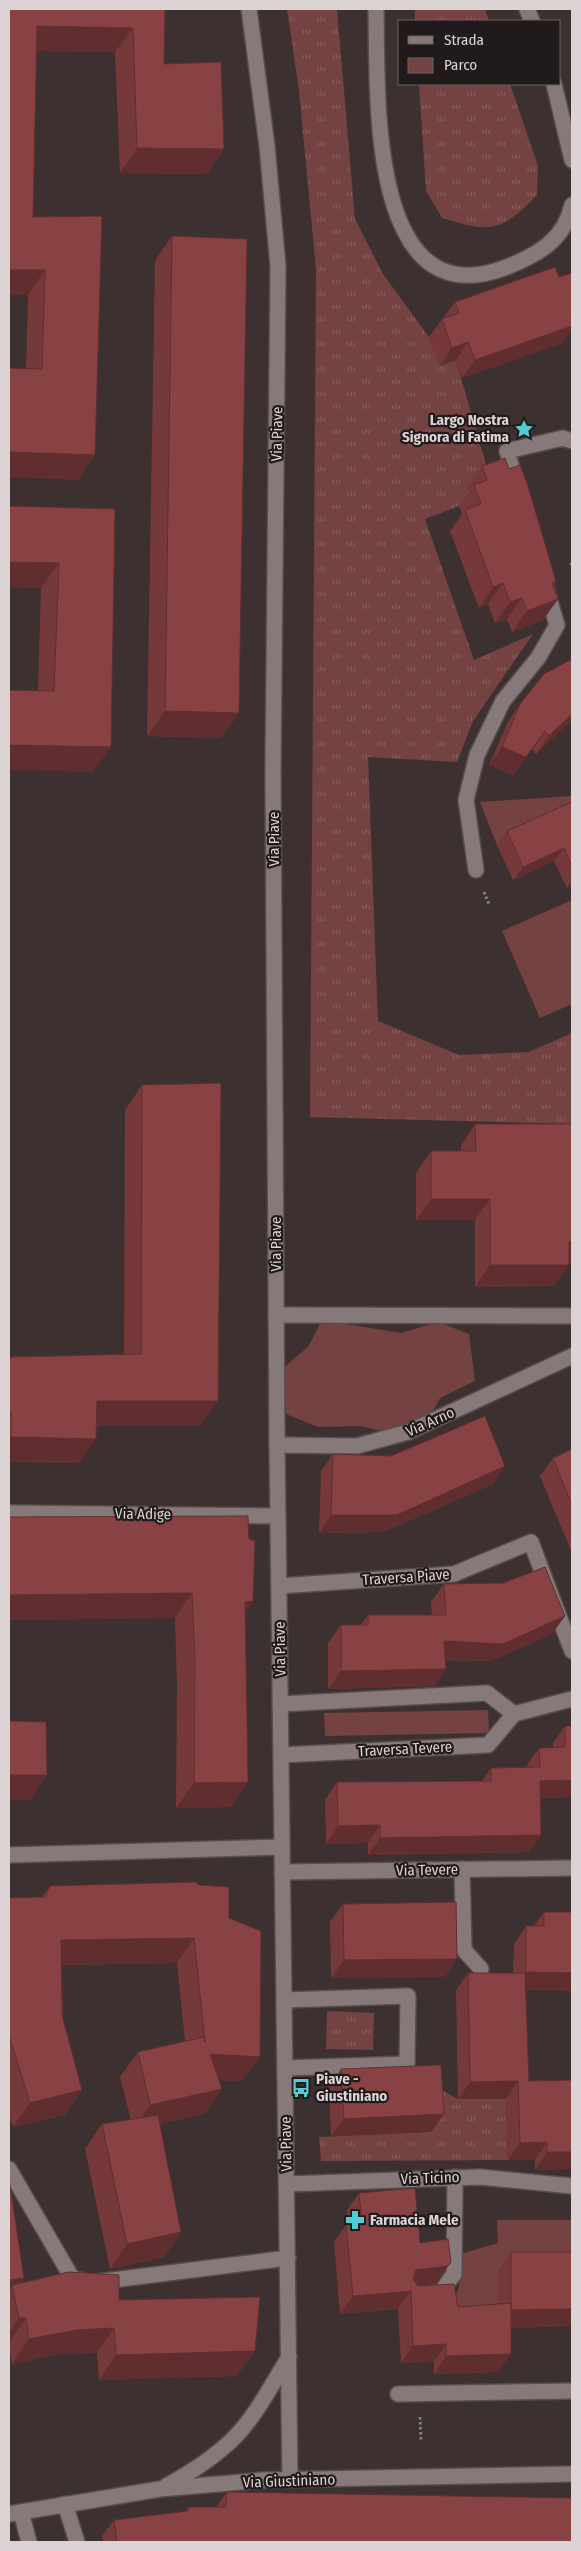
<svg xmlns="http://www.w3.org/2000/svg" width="581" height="2551" font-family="'Fira Sans Condensed',sans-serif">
  <defs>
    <pattern id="grass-tufts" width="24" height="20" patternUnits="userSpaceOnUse" patternTransform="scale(1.25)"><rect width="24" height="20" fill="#754242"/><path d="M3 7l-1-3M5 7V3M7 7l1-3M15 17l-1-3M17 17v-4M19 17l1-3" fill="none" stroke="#885c5c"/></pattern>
  </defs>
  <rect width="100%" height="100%" fill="#3c3130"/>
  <!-- grass -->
  <path fill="url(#grass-tufts)" d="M287,9h50l18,210 28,55 46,63 11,28 16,-5 34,119 -18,22 -47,18 49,141 59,-26 -60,87 -16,41 -89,-5 10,264 81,34 70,-3 43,-19v91l-262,-7 6,-848 -17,-178z
    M415,9h70l4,12h-74z
    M419,84h91l28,82 -1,29c-35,37 -47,38 -95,23l-16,-27z
    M327,2011l47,2 -1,37 -47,-1z
    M429,2083l29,16h48l2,61 -187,1 -2,-24 112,-5z"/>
  <!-- green -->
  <path fill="#754242" d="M572,796v15l-75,34 -17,-43z
    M572,900v104l-32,14 -38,-87z
    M322,1320l79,13 37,-11 31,12 6,47 -35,17 -14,26 -41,8 -24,-6 -43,1 -32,-13 -3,-46 25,-21z
    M488,1710l1,23 -164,3 -1,-23z
    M497,2220h75v50l-73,50 -53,-8 13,-24 2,-34 37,-11z"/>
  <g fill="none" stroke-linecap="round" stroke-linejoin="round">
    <!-- lane casing -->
    <g stroke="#574d4d" stroke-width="18">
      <path id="lane" d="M517,486l-10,-35 56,-13 9,3
        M476,870l-10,-70 11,-45 26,-54 35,-43 19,-33 -11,-37
        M279,1586l175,-12 77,-32 41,109
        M280,1704l207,-11 27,21
        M281,1755l207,-10 26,-31 58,-15
        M462,1869l2,81 17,19
        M284,2000l124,-4 -1,68 -122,4
        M432,2293l9,-1 13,-18 1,-97
        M398,2394l174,-3
        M65,2504l12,38
        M21,2512l8,30"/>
    </g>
    <!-- street casing -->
    <g stroke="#574d4d" stroke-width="18">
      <path id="street" d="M276,1315l296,1
        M277,1445l80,1 51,-14 164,-76
        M9,1513l269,3
        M9,1855l273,-8
        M282,1872l290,-4
        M9,2169l63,109 17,5 199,-25
        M287,2184l193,-7 92,9"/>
    </g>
    <!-- secondary casing -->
    <g stroke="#574d4d" stroke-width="18">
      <path id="secondary" d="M249,9l18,137 11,120 -5,508 4,671 13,1035
        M376,9c2,80 -10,313 131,258 32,-13 57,-27 65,-62
        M527,9l5,12
        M554,84l18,76
        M166,2486c24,-13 49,-29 69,-49 22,-23 37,-53 54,-80
        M9,2514l151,-25 104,-9 308,-6"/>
    </g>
    <!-- path -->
    <path stroke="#877e7d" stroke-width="3" stroke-dasharray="2.5 2.5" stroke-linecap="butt" d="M571,563l1,3
      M484,892l5,12
      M420,2417l1,24"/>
    <!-- lane -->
    <use href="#lane" stroke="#877979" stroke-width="15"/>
    <!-- street -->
    <use href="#street" stroke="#877979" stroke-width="15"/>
    <!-- secondary -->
    <use href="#secondary" stroke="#877979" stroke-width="15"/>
  </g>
  <!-- wall -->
  <path fill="#76393a" d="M9,9h156l-1,55 43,110 -87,-1 -5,-121 -79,-1 -3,166 69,-1 -24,264 -52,-111 2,-74z
    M172,236l67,477 -18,25 -74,-2 8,-475z
    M455,302l108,41 -101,35 -6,-18 -16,6 -11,-29z
    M482,466l27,3 47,112 -3,5 5,13 -15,21 -31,12 -5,-13 -12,4 -7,-19 -9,4 -29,-77 12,-17 -3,-8 10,-14 -2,-4z
    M9,506l106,3 -22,263 -55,-82 3,-102 -32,-1z
    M520,704l52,16 -36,34 -4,-5 -19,26 -24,-10 19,-43z
    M572,802v83l-5,3 -13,-27 -41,19 -16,-35 10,-14z
    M142,1085l58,341h-104l-17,37 -70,-1v-104l2,-1 113,-3 1,-244z
    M475,1124h97v139h-3v2l-15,21 -79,1v-67h-59v-47l15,-22h30v-5z
    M572,1449v104l-32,-77 13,-18z
    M333,1454l160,30 -109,48 -65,1 2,-62z
    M9,1517l240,22 4,62 -8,11 3,170 -17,25 -55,1 1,-124 -2,-66 -166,2z
    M444,1584l108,50 -61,27 -45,-1 -12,26 -106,3v-46l13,-18h20l7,-10h64l-1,-13z
    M565,1726h7v71l-31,1v37l-12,17 -161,3v-12l-42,1 -1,-44 12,-18 145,-1 9,-13 36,-1v-2l12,-17h14v-5z
    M50,1886l179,32 13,163 -23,-1 3,9 -18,25 -44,10 21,108 -17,25 -54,12 -25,-120 17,-25 29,-4 -11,-43 18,-25 47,-11 -8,-78 -115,2 3,150 -52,12 -4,-13v-216l33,-1z
    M343,1904l102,73 -114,1 -1,-56z
    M544,1912h28l-46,78 3,91 43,88 -37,1v-10h-27l-2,-61h-48l-2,-109 12,-17h45l1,-29 12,-18h8z
    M341,2069l90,63 -100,4 -2,-49z
    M9,2179l15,99 -3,5 98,17 118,76 -138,4 -2,-27 -39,1 -46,10 -3,-21z
    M359,2193l61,50 31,19 -15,21 -18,3 40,21 40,-3v-34l13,-18h61v74l-61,2 -13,44 -64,2v-12l-33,1 -3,-54 -58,5 -6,-72 12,-17 2,-1 -1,-14z
    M227,2492l345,50h-469l-1,-6 12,-16 71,-8 3,-5h28z"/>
  <!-- shaded-wall -->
  <path fill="#602e2f" d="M37,26l96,2 -18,24 -95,-1z
    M137,148l87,1 -17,25 -87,-1z
    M9,270h36l-17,25h-19z
    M572,326v4l-9,13 -101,35 13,-18z
    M468,342l-12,18 -16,6 12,-18z
    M9,452l86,3 -17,25 -69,-3z
    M9,562l50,1 -18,25 -32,-1z
    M503,583l-15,21 -9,4 14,-21z
    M522,598l-15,21 -12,4 15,-21z
    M558,599l-15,21 -31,12 15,-21z
    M165,711l74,2 -18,25 -74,-2z
    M572,714v6l-36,34 13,-18z
    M545,731l-32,44 -24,-10 13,-18z
    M9,745l102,2 -18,25 -84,-2z
    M564,848l-10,13 -41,19 10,-13z
    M572,880v5l-5,3z
    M431,1199h59l-15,21h-59z
    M569,1242h3v21h-18z
    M490,1265h79l-15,21 -79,1z
    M97,1401h121l-18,25h-121z
    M11,1437l85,2 -17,24 -70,-1v-22z
    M505,1466l-12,18 -109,48 -65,1 12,-18z
    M192,1593l-17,25 -166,2v-25z
    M253,1601l-17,25 9,-24z
    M565,1616l-13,18 -61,27 -59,-2 12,-18z
    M446,1669l-12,17 -106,3 13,-18z
    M9,1775h38l-17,25h-21z
    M572,1780v17l-44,1 12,-17z
    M248,1782l-17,25 -55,1 18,-25z
    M380,1825l-12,18 -42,1 12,-18z
    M541,1835l-12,17 -161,3 12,-17z
    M194,1938l-17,25 -133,2 17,-25z
    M457,1959l-12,18 -114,1 13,-18z
    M526,1972l46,1v18l-59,-1z
    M210,2054l50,3 -18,24 -50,-2z
    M518,2081l-12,18h-48l12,-17z
    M222,2089l-18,25 -71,16 17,-25z
    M82,2090l-17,25 -52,12 17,-24z
    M444,2114l-13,18 -100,4 13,-17z
    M547,2142l-12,18h-27l12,-17z
    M547,2152h25v17l-37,1z
    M181,2232l-17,25 -54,12 17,-25z
    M448,2266l-12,17 -32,5 12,-18z
    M24,2278l-10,15 -2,-8 -3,5v-10z
    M411,2291l-13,18 -58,5 13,-18z
    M572,2309v17l-73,2 12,-18z
    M19,2318h7l-17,25v-11z
    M114,2328l-17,25 -39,1 -46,10 17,-25 47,-9z
    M446,2344l-12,18 -33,1 12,-17z
    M255,2351l-18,25 -138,4 17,-25z
    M511,2354l-13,18 -64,2 12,-18z"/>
  <!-- building -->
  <path fill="#894243" stroke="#602e2f" d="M9,9h156l-1,55 57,-2 3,87 -87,-1 -4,-120 -96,-2 -4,191 69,-1 -7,239 -86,-3v-84l33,1 3,-99h-36z
    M172,236l75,3 -8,474 -74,-2z
    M555,267l4,10 13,-4v39h-1l1,3v11l-97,34 -7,-18 -16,6 -10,-29 17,-6 -4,-11z
    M505,458l4,11 11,-4 8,21 28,95 -4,2 6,16 -31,12 -5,-13 -12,4 -7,-19 -10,4 -28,-77 16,-6 -7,-19 13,-5 -5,-14z
    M9,506l106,3 -4,238 -102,-2v-55l45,1 5,-128 -50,-1z
    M572,659v55l-23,22 -4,-5 -19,26 -24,-10 18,-43 24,-30z
    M572,802v65l-8,-19 -41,19 -16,-36z
    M221,1083l-3,318h-121l-1,38 -85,-2v-25h-2v-54l2,1v-2l130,-3 1,-269z
    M475,1124h97v118h-3v23h-79v-66h-59v-48h45z
    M485,1416l20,50 -108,49h-66l2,-61 58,2z
    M572,1449v56l-19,-47z
    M248,1516l1,23 6,2 -2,60 -8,1 3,180 -54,1 1,-124 -3,-66 -183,2v-78z
    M545,1567l20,49 -62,28 -59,-3 2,28 -105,2v-46h27v-10h78l-2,-31 59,-1z
    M9,1721l37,1 1,53h-38z
    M565,1726h7v54l-32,1 1,54 -161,3v-13l-42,1 -1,-44 154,-1v-13l49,-1 -1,-19 26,-1z
    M195,1882l4,3 30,2v31l32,13 -1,126 -50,-3 12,35 -72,16 -12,-53 66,-15 1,5 -11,-104 -133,2 1,75 20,75 -52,13 -21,-68v-137l36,-1 5,-11z
    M456,1902l1,57 -113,1 -1,-56z
    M544,1912h28v61l-46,-1v-46h18z
    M468,1973h57l4,108 43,-1v72h-25v-10l-27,1 -2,-62 -48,1z
    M441,2065l3,49 -100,5 -3,-50z
    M158,2115l23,117 -54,12 -25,-120z
    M9,2179l15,99 -15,2z
    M415,2188l5,55 28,-4 3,23 -3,4 -32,4 -3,9 5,7 36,-2 4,23 53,-4v51l-65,2v-12l-33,2 -2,-55 -58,5 -7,-71 16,-2 -3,-30z
    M511,2252h61v57l-61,1z
    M69,2272l50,3v25l141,-3 -5,54 -139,4 -2,-27 -38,2 -47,9 -3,-21h-7l-7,-33z
    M227,2492l345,6v44h-455l-3,-22 74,-9v-4h38z"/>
  <!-- icons -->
  <defs>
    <g id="sight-bare" transform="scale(1.5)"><path d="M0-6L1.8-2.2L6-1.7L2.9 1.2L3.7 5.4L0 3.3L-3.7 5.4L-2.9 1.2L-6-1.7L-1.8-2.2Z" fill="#51ccd3" stroke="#201a1a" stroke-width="2.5" paint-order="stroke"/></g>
    <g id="bus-bare" transform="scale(1.5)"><path d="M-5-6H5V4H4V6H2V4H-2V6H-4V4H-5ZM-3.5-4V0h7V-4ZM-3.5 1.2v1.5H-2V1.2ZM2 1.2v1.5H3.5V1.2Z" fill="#51ccd3" stroke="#201a1a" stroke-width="2.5" paint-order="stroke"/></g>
    <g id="pharmacy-bare" transform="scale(1.5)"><path d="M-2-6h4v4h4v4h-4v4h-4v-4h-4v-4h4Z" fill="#51ccd3" stroke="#201a1a" stroke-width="2.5" paint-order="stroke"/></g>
  </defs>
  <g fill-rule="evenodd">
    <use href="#sight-bare" x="524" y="429"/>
    <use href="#bus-bare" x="301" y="2088"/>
    <use href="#pharmacy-bare" x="355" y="2220"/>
  </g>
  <g text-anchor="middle" stroke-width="4.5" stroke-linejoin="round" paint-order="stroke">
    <!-- poi labels -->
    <g font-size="15" font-weight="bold" fill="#dcd4d4" stroke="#201a1a" text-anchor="start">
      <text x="509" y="425" text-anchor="end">Largo Nostra<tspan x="509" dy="17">Signora di Fatima</tspan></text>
      <text x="316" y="2084">Piave -<tspan x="316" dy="17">Giustiniano</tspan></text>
      <text x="370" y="2225">Farmacia Mele</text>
    </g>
    <!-- street labels -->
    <g font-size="15" fill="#dcd4d4" stroke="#201a1a">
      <text transform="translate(277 434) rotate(-89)" y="5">Via Piave</text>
      <text transform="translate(274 839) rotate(-90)" y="5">Via Piave</text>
      <text transform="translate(276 1244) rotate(-90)" y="5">Via Piave</text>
      <text transform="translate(430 1422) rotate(-24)" y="5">Via Arno</text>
      <text transform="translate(143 1514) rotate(1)" y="5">Via Adige</text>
      <text transform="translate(406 1577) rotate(-4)" y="5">Traversa Piave</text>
      <text transform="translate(280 1649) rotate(-91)" y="5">Via Piave</text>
      <text transform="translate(405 1749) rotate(-3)" y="5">Traversa Tevere</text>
      <text transform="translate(427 1870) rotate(-1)" y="5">Via Tevere</text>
      <text transform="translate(286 2144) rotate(-91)" y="5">Via Piave</text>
      <text transform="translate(430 2178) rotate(-2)" y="5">Via Ticino</text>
      <text transform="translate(289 2481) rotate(-2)" y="5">Via Giustiniano</text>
    </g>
  </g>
  <!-- border -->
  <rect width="581" height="2551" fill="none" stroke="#dcd4d4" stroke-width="20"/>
  <!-- legend -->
  <rect x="398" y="20" width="162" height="65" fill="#201a1a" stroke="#6b6464"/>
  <rect x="408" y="36" width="25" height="8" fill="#877979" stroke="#6b6464"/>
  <text x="444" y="45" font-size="15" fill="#dcd4d4">Strada</text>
  <rect x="408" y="58" width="25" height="15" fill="#754242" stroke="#6b6464"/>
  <text x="444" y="70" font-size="15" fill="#dcd4d4">Parco</text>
</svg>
